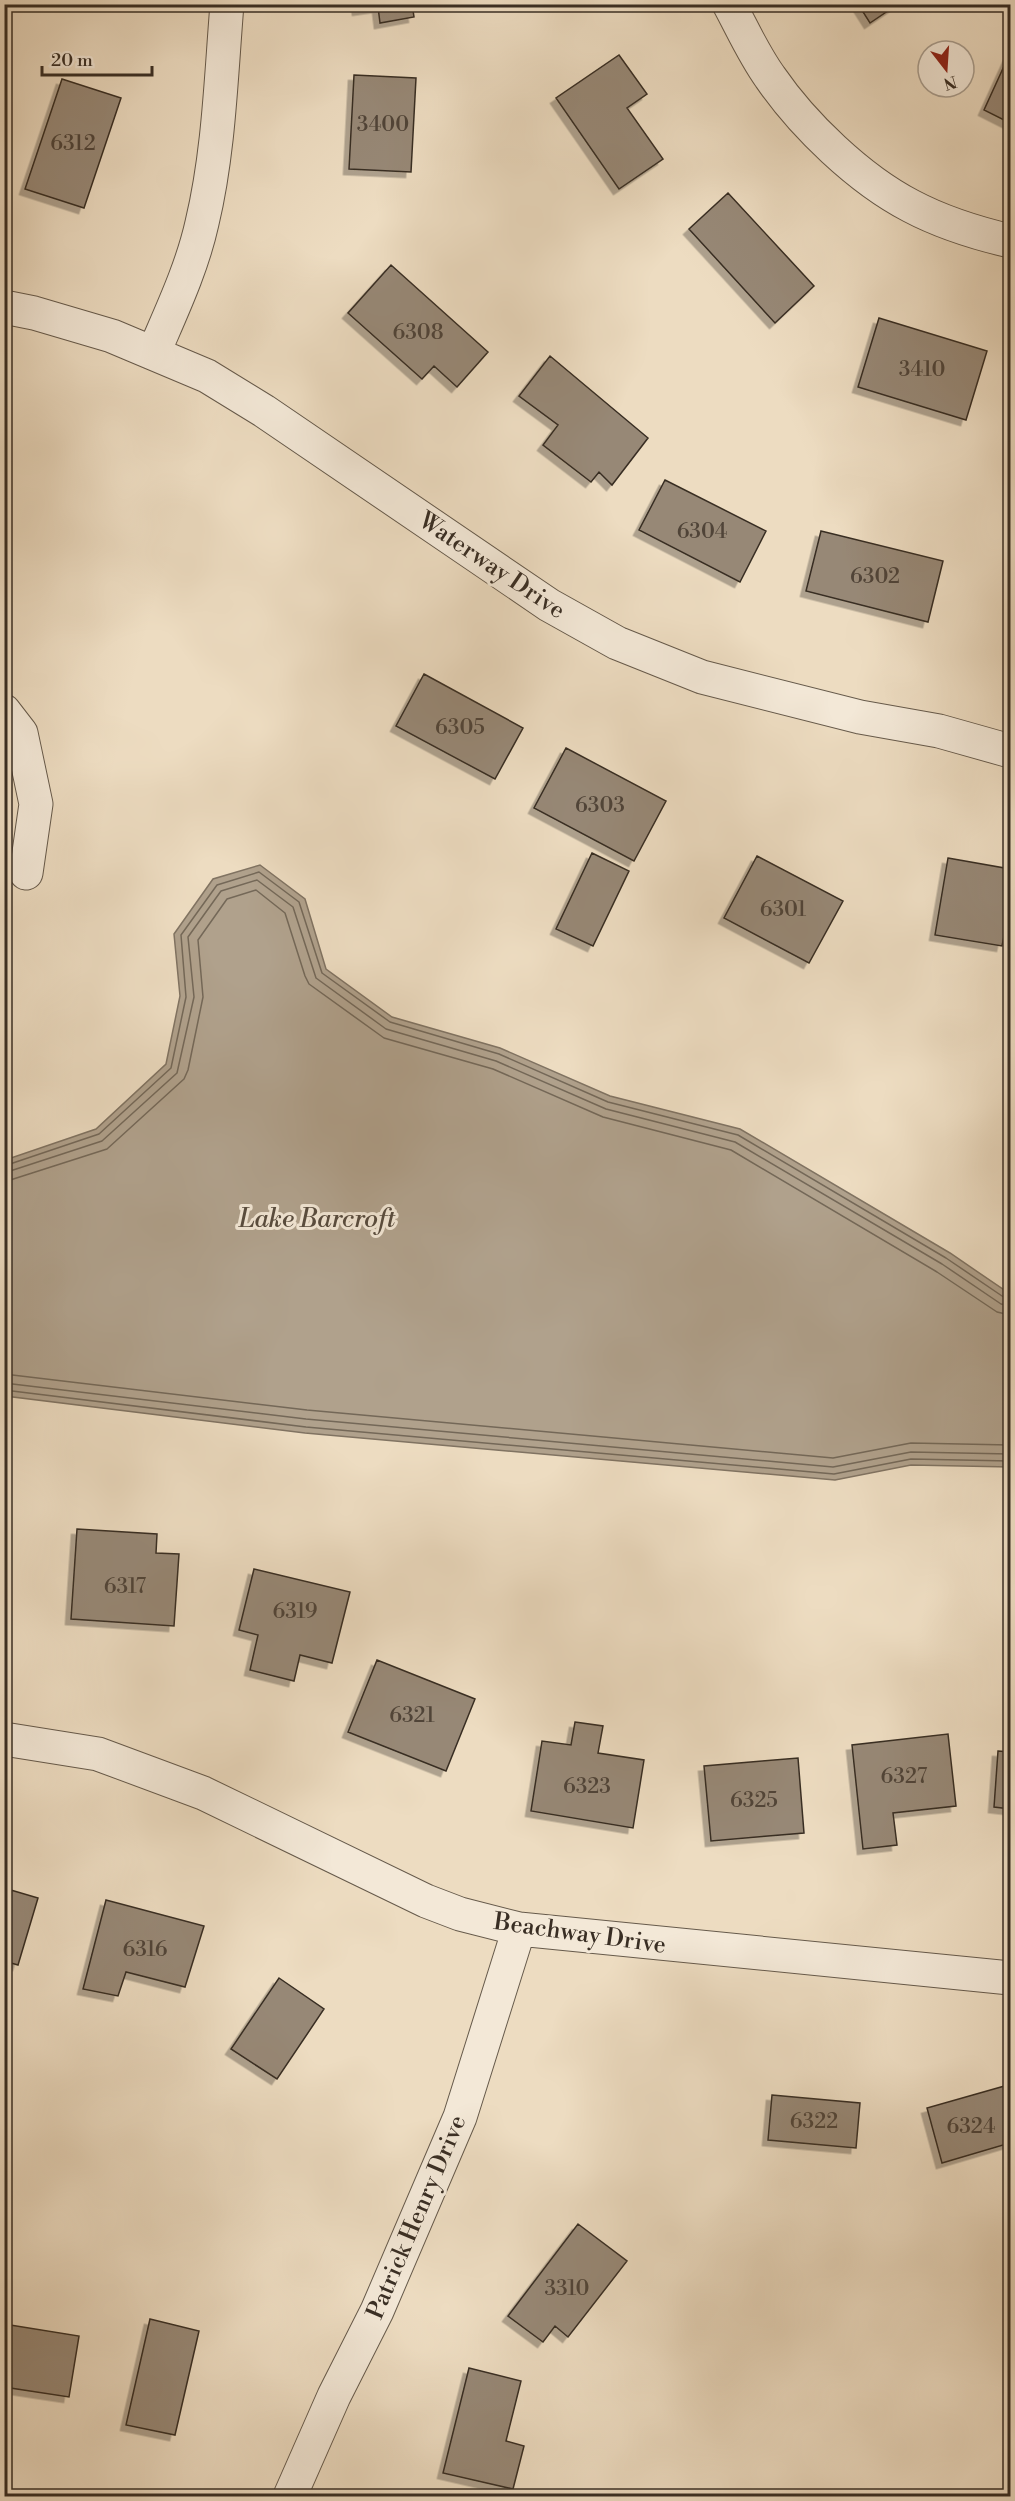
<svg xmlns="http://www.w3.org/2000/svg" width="1015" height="2501" font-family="'Libre Bodoni',serif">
  <defs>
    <filter id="shadow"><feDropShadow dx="-5.5" dy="5.5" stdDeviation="0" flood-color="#0004"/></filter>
  </defs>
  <rect width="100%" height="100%" fill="#eddcc1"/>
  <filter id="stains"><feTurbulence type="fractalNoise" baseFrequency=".00333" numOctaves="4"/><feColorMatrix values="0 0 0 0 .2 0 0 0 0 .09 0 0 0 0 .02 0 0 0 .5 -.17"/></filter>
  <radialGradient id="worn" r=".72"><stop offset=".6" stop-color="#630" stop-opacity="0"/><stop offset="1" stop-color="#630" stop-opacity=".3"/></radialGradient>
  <!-- water -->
  <path fill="#b0a18c" stroke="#807362" stroke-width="1.5" d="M260,865l45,34 21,70 66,48 108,31 110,48 130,33 210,124 60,41v173l-99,-2 -76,15 -530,-47 -300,-37v-236l91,-31 70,-65 14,-68 -6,-62 39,-55z"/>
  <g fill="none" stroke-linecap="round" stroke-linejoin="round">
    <!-- shore -->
    <path stroke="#746858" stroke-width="1.5" d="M4,1166l95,-32 72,-66 15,-71 -5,-62 36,-50 42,-13 40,30 23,71 68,49 109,32 109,48 130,33 208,123 59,40 5,1
      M4,1173l98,-32 75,-68 17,-76 -6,-60 33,-46 36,-11 36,27 23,71 70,51 110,32 110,48 129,33 207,122 59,40 9,2
      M4,1182l103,-33 77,-70 4,-9 15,-73 -5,-57 29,-41 29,-9 29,23 20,63 4,8 75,54 109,31 110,48 128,33 206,122 60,40 13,3
      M4,1374l303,36 526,48 78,-15 99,2
      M4,1383l302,36 527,48 78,-15 99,2
      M4,1390l302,37 528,47 77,-15 99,2"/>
  </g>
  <!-- building -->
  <path fill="#978876" stroke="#392e24" stroke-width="1.5" filter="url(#shadow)" d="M357,4h55l2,13 -34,6 -2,-16 -20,3z
    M858,4h40l-28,19z
    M1010,53v70l-26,-13z
    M619,55l28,39 -20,14 36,51 -44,30 -63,-91z
    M354,75l62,3 -5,94 -62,-3z
    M62,79l59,19 -37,110 -59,-19z
    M728,193l86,93 -39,37 -86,-94z
    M391,265l97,87 -31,35 -23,-21 -12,13 -74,-66z
    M879,318l108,33 -21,69 -108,-33z
    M550,356l98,82 -36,47 -13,-13 -8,10 -48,-37 15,-20 -39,-29z
    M665,480l101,51 -26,51 -101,-52z
    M821,531l122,30 -15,61 -122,-31z
    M424,674l99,54 -28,51 -99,-53z
    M566,748l100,53 -32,60 -100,-53z
    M592,853l37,18 -36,75 -37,-17z
    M757,856l86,45 -34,62 -85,-45z
    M948,858l62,11v68l-6,-1 -2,10 -67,-11z
    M77,1529l80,5 -1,19 23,1 -5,72 -103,-7z
    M254,1569l96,23 -18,71 -32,-8 -6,26 -44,-11 8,-35 -19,-5z
    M377,1660l98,39 -29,72 -98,-39z
    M575,1722l28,4 -5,27 46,7 -11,68 -102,-17 11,-70 29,4z
    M948,1734l8,72 -63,7 4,32 -34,4 -11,-104z
    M998,1751l12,1v57l-16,-2z
    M798,1758l6,75 -93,8 -7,-75z
    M4,1888l34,10 -20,67 -14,-4z
    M106,1900l98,26 -19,61 -59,-15 -8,24 -35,-7z
    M279,1978l45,31 -47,70 -46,-30z
    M1008,2085l2,9v49l-68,20 -15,-55z
    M772,2095l88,8 -4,45 -88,-8z
    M578,2224l49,37 -59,76 -13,-11 -12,16 -35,-26z
    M150,2319l49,12 -24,104 -49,-10z
    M4,2324l75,12 -10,61 -65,-10z
    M469,2368l52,13 -15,60 18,5 -11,43 -70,-16z"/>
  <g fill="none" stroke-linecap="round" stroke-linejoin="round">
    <!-- minor casing -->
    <g stroke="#665a4b" stroke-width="35">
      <path id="minor" d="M729,4c13,24 25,51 41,73 33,48 89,102 141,129 32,17 65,27 99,35
        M4,307l30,6 78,23 95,40 57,35 285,194 68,38 85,34 158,40 79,14 71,20
        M154,352c18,-42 38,-84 48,-129 17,-71 19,-146 25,-219
        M4,711l17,22 15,71 -10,69
        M4,1739l94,15 105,39 223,108 34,13 59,15 491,49
        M290,2496l44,-100 43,-85 83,-194 59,-188"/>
    </g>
    <!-- minor -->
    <use href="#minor" stroke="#f3e8d7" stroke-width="33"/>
  </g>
  <g text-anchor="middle" stroke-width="6" stroke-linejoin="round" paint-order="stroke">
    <!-- number labels -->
    <g font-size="21" fill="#504438">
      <text x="383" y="131">3400</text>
      <text x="73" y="150">6312</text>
      <text x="418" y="339">6308</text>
      <text x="922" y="376">3410</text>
      <text x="702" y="538">6304</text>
      <text x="875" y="583">6302</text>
      <text x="460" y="734">6305</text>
      <text x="600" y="812">6303</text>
      <text x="783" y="916">6301</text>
      <text x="125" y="1593">6317</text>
      <text x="295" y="1618">6319</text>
      <text x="412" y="1722">6321</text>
      <text x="904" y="1783">6327</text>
      <text x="587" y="1793">6323</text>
      <text x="754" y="1807">6325</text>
      <text x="145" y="1956">6316</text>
      <text x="814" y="2128">6322</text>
      <text x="971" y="2133">6324</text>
      <text x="567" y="2295">3310</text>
    </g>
    <!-- street labels -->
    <g font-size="24" fill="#392e24" stroke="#f3e8d7">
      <text transform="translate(492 565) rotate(34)" y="8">Waterway Drive</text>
      <text transform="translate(580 1933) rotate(8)" y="8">Beachway Drive</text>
      <text transform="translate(416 2217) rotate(-67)" y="8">Patrick Henry Drive</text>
    </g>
    <!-- water labels -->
    <g font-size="26" font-style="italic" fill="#574b3e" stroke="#f3e8d7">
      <text x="317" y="1227">Lake Barcroft</text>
    </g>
  </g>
  <!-- margin -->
  <rect width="1015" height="2501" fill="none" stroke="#eddcc1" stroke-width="24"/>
  <rect x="6" y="6" width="1003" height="2489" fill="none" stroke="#392e24" stroke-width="3"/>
  <rect x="12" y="12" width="991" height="2477" fill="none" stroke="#392e24" stroke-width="1.5"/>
  <!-- north arrow -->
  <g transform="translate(946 69) rotate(163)"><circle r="28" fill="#f3e8d7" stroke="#a99e8f" stroke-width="1.5"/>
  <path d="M0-4.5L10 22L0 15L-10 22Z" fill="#8f2418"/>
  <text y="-9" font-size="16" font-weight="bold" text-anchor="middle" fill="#392e24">N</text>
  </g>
  <!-- scale -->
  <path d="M42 66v9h110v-9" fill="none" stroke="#392e24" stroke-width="3"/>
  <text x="51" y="66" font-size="18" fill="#392e24" stroke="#f3e8d7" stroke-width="4.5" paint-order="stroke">20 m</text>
  <rect width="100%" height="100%" filter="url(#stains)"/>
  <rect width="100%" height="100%" fill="url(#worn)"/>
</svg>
